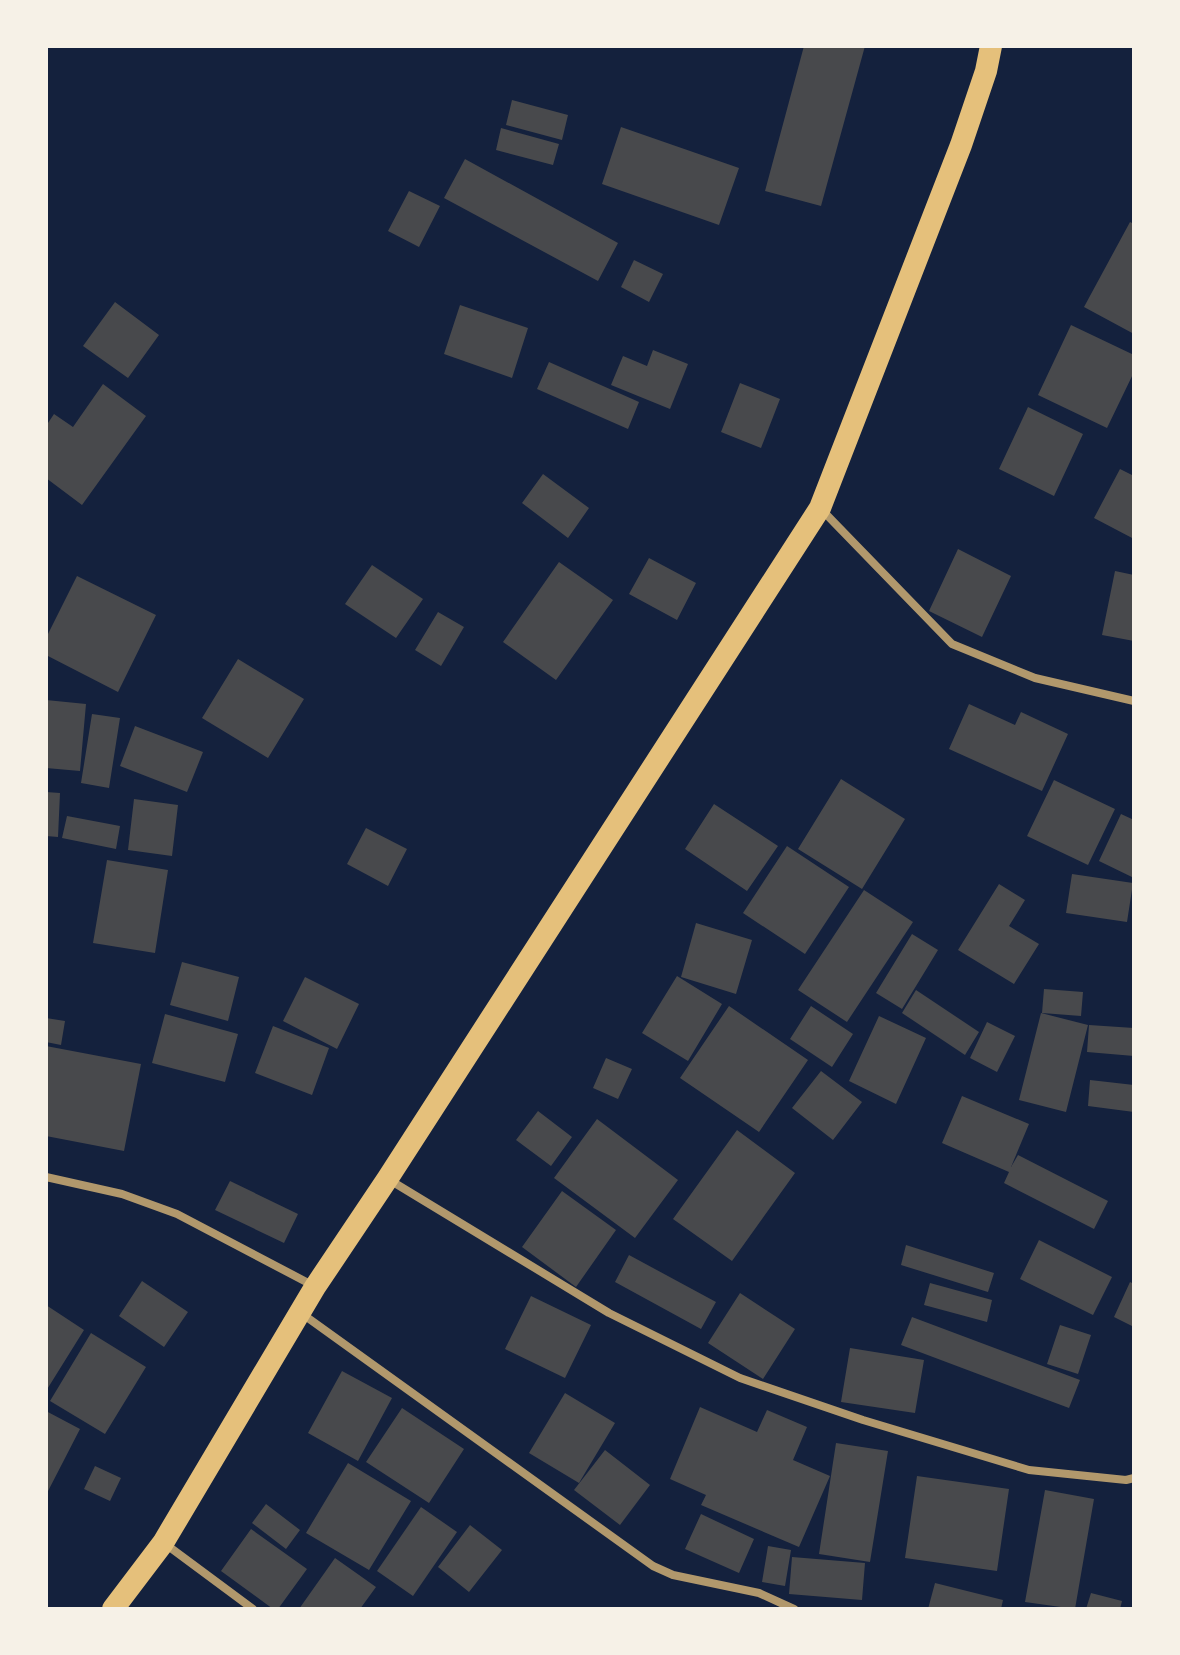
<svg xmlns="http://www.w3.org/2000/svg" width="1180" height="1655" font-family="Raleway,sans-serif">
  <rect width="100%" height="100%" fill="#14213d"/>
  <!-- building -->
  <path fill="#48494c" d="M804,46h61l-44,160 -56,-15z
    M512,100l56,15 -6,25 -56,-15z
    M621,127l118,41 -20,57 -117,-41z
    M501,128l58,16 -6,21 -57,-15z
    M465,159l153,84 -20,38 -154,-83z
    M409,191l31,15 -21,41 -31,-16z
    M1130,222l4,2v110l-50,-27z
    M634,260l29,14 -14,28 -28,-15z
    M115,302l44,33 -31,43 -45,-32z
    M460,305l68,23 -16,50 -68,-24z
    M1071,325l63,30v17l-27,56 -69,-33z
    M653,350l35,14 -18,45 -59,-24 12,-29 24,10z
    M549,362l90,40 -11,27 -91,-40z
    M740,383l40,16 -19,49 -40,-16z
    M103,384l43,32 -64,89 -36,-27v-52l8,-12 19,13z
    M1028,407l55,27 -29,62 -55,-27z
    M1120,469l14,7v63l-40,-21z
    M543,474l46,34 -21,30 -46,-35z
    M958,549l53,27 -29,61 -53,-26z
    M649,558l47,25 -19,37 -48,-26z
    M559,562l54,38 -57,80 -53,-38z
    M372,565l51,34 -27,39 -51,-34z
    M1115,571l19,4v66l-32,-6z
    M77,576l79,39 -38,77 -72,-37v-17z
    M438,612l26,15 -23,39 -26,-16z
    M238,659l66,40 -36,59 -66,-40z
    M46,700l40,4 -6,67 -34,-3z
    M969,704l46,21 6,-13 47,22 -26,57 -93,-42z
    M92,714l28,4 -11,70 -28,-5z
    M135,726l68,26 -16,40 -67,-26z
    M841,779l64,40 -43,70 -64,-40z
    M1054,780l61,29 -27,56 -61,-29z
    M46,792l14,1 -2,44 -12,-1z
    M134,799l44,6 -6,51 -44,-6z
    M714,804l64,42 -31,45 -62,-42z
    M1121,814l13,6v58l-35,-17z
    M67,816l53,10 -4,23 -54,-11z
    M366,828l41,21 -19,37 -41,-22z
    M787,846l62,41 -44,67 -62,-41z
    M107,860l61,10 -13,83 -62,-10z
    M1072,874l61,9 -6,39 -61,-9z
    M999,884l26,16 -16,26 30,18 -25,40 -56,-34z
    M864,890l49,32 -66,100 -49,-32z
    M696,923l56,17 -16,54 -55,-17z
    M912,934l26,16 -36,59 -26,-16z
    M182,962l57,15 -11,44 -58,-16z
    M677,976l45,28 -34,57 -46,-28z
    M305,977l54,27 -22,45 -54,-28z
    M1044,989l39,3 -2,24 -39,-3z
    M916,990l63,42 -14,23 -63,-42z
    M729,1006l79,54 -49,72 -79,-54z
    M811,1006l42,28 -21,33 -42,-28z
    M1041,1013l47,12 -22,87 -47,-12z
    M165,1014l73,20 -13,48 -73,-19z
    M879,1016l47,22 -30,66 -47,-23z
    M46,1018l19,3 -4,24 -15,-3z
    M987,1022l28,14 -18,36 -27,-14z
    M1089,1025l45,3v28l-47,-4z
    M273,1026l56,22 -17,47 -57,-22z
    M46,1046l95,18 -17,87 -78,-15z
    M606,1058l26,11 -14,30 -25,-11z
    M821,1071l41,31 -29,38 -41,-32z
    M1090,1080l44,5v27l-46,-6z
    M962,1096l67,28 -18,43 7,-12 90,46 -14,28 -90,-46 5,-11 -67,-29z
    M538,1111l34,26 -21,29 -35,-26z
    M597,1119l81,61 -43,58 -81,-60z
    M737,1130l58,43 -63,88 -59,-42z
    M230,1181l68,33 -14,29 -69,-33z
    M562,1191l54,39 -40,57 -54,-40z
    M1039,1240l73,37 -19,38 -73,-36z
    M906,1245l88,28 -6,19 -87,-27z
    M629,1255l87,47 -15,27 -86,-47z
    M142,1281l46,31 -24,35 -45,-31z
    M1130,1282l4,2v43l-20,-10z
    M930,1283l62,17 -5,22 -63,-17z
    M740,1293l55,36 -32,50 -55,-36z
    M531,1296l60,29 -26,53 -60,-29z
    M46,1305l38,25 -38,61z
    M912,1317l168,63 -11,28 -168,-63z
    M1060,1325l31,10 -13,39 -31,-10z
    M91,1333l55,34 -41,67 -55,-33z
    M850,1348l74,12 -9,53 -74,-11z
    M342,1371l50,27 -34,63 -50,-28z
    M565,1393l50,30 -36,60 -50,-30z
    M700,1407l57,25 10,-22 40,17 -14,33 37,16 -31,71 -98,-42 5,-10 -36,-16z
    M402,1408l62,41 -35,54 -63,-41z
    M46,1411l34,18 -34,66z
    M836,1443l52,8 -18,111 -51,-8z
    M605,1450l45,35 -30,40 -46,-35z
    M348,1463l63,38 -42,69 -63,-37z
    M95,1466l26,12 -11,23 -26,-12z
    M917,1476l92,13 -12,82 -92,-13z
    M1045,1490l49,9 -19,110 -50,-7z
    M266,1504l34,26 -14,19 -34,-26z
    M421,1507l36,25 -44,64 -36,-25z
    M701,1514l53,25 -15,34 -54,-24z
    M470,1525l32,25 -33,42 -31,-25z
    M251,1529l56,40 -29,40h-5l-52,-38z
    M768,1546l23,4 -6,36 -23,-4z
    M792,1557l73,6 -3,37 -73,-6z
    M335,1558l41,29 -16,22h-61z
    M935,1583l68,17 -2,9h-73z
    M1091,1593l31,8 -2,8h-34z"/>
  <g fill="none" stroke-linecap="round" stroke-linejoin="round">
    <!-- minor -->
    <path stroke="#b1986c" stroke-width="8" d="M821,509l131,135 83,34 99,23
      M46,1177l76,17 55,20 137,72
      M388,1179l221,134 131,65 123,42 166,50 97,10 8,-2
      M301,1313l352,253 20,9 86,18 35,16
      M164,1543l89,66"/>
    <!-- trunk -->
    <path stroke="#e5c07b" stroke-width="22" d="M113,1609l50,-66 152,-256 73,-109 432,-670 141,-363 25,-74 5,-25"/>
  </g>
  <!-- border -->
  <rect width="1180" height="1655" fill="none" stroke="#f6f1e7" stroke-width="96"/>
</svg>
